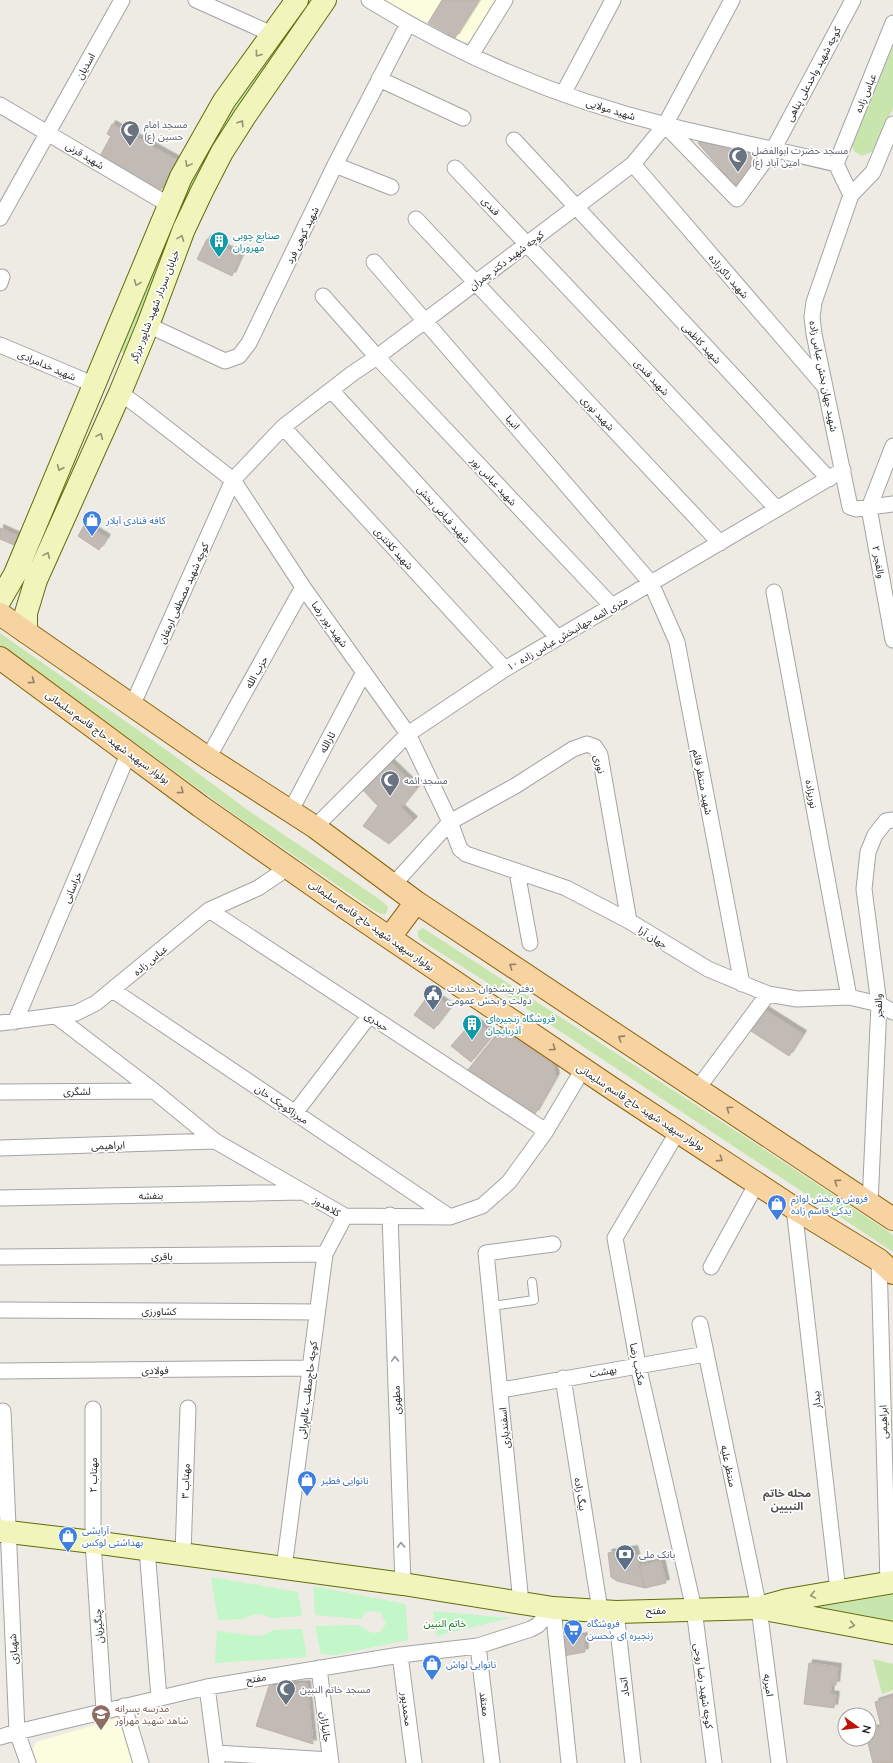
<svg xmlns="http://www.w3.org/2000/svg" width="893" height="1763" font-family="'Nunito Sans','Noto Sans Arabic',sans-serif">
  <defs>
    <filter id="shadow"><feDropShadow dx="3.5" dy="-3.5" stdDeviation="0" flood-color="#0004"/></filter>
  </defs>
  <rect width="100%" height="100%" fill="#eeebe4"/>
  <!-- education -->
  <path fill="#fcfdde" d="M384,0h111l-25,41 -6,1z
    M119,1718l5,2 13,43h-100l-4,-14 3,-7z"/>
  <!-- grass -->
  <path fill="#c7e5ad" d="M305,0h12l-44,63 -147,291h-3l-2,-5c24,-61 46,-123 77,-181 31,-59 70,-113 107,-168z
    M893,47v61l-19,43 -12,5 -8,-5 -3,-8z
    M0,633l172,121 77,57 133,90 6,6 -2,7h-5l-6,-3 -133,-91 -242,-174z
    M423,928l362,235 104,69 4,4v16l-413,-274 -58,-37 -4,-4v-6z
    M893,1591v33l-100,-13z
    M873,1659l20,5v26l-11,4z"/>
  <!-- park -->
  <path fill="#c3f6c8" d="M211,1577l87,15 4,24 -31,2 -9,-4 -9,1 -10,4 -25,1z
    M313,1586l93,18 2,36 -72,15 -15,-1 -6,-28 44,-1 11,7 6,1 4,-1 6,-8 -5,-11 -7,-2 -8,1 -6,7 -45,-4z
    M433,1611l77,7 -74,18z
    M302,1629l5,28 -92,6 2,-32 38,5 10,-1 8,-5z"/>
  <!-- building -->
  <path fill="#c2bab4" stroke="#bfb2a7" filter="url(#shadow)" d="M442,0h37l-24,38 -27,-15z
    M112,124l65,36 -18,32 -60,-34 12,-22 -4,-2z
    M701,137l63,18 -25,36 -41,-48z
    M207,239l34,17 -9,20 -35,-17z
    M85,524l22,14 -8,12 -21,-14z
    M0,528l18,8 -4,9 -14,-6z
    M390,762l27,26 -16,20 13,12 -25,24 -26,-18 15,-20 -17,-18z
    M430,993l21,14 -17,22 -20,-14z
    M762,1008l41,26 -14,22 -41,-27z
    M474,1020l19,15 -22,27 -20,-16z
    M501,1029l52,35 3,13 -21,37 -68,-43z
    M634,1549l5,17 6,22 -28,-7 -6,-4 -3,-24z
    M661,1561l5,22 -21,5 -6,-22z
    M584,1636l1,16 -22,4 -2,-16z
    M809,1663l29,4 -2,18 -4,-1 -2,10 6,1 -2,13 -30,-4z
    M307,1684l6,60 -57,-18 13,-40z
    M893,1696v67h-20l-6,-24h2v-9l12,-3 -6,-25z"/>
  <g fill="none" stroke-linecap="round" stroke-linejoin="round">
    <!-- lane casing -->
    <g stroke="#a4a4a4" stroke-width="10">
      <path id="lane" d="M492,1306l42,-6 -2,-18"/>
    </g>
    <!-- street casing -->
    <g stroke="#a4a4a4" stroke-width="17">
      <path id="street" d="M196,0l76,34
        M369,0c92,57 192,99 297,125 56,14 114,25 170,39l15,31
        M471,55l34,-55
        M379,79l84,39
        M563,94l50,-94
        M0,105l169,100
        M893,124l-20,48 -22,23 -37,107 -2,15 2,17 36,173 6,2 37,-5
        M665,125l72,74 37,-51 79,-148
        M514,140l315,339
        M633,164l192,223
        M836,164l57,-141
        M335,165l56,22
        M455,168l322,341
        M0,218l122,-218
        M416,219l304,324
        M374,262l277,321 26,59 65,342
        M0,283l2,-6
        M323,296l54,61 235,249
        M148,325l77,36 14,-5 10,-13 86,-178 73,-141
        M0,345l95,40
        M331,390l227,248
        M120,393l17,12 96,75 70,107 105,147 42,88 -57,63
        M283,427l222,242
        M893,446l-24,62 24,132
        M774,592l75,405
        M132,706l101,-226 50,-53 70,-54 24,-16 256,-193 32,-39 67,-125
        M208,758l95,-171
        M290,812l74,-140
        M315,827l93,-93 97,-65 338,-199
        M517,872l13,71
        M209,910l337,221
        M629,921l-29,-166 -5,-8 -8,-3 -14,5 -58,37 -65,36 10,27 6,5 100,34 63,33 79,48 60,25 29,5 52,-2 30,7 14,8
        M114,991l336,226
        M56,1016l98,75 61,50 130,75 105,1 32,-11 27,-24 37,-51 37,-62
        M15,1022l114,-270
        M0,1023l76,-10 20,-10 113,-93 49,-22 31,-21
        M698,1088l70,-94
        M0,1092l154,-1
        M295,1113l74,-97
        M678,1131l-63,107 23,127 56,244 20,154
        M0,1148l215,-7
        M0,1198l302,-6
        M870,1204l9,-200 -15,-115 4,-37 7,-17 11,-14 7,-1
        M794,1208l44,383
        M390,1215l13,369
        M0,1257l325,-3
        M879,1260l9,323
        M711,1267l46,-84
        M0,1310l317,2
        M700,1324l59,284 20,155
        M0,1371l310,-3
        M563,1378l37,232
        M501,1390l205,-36
        M93,1409v133l11,169
        M3,1411l14,321 11,31
        M147,1549l12,149
        M183,1554l5,-146
        M284,1568l41,-314 20,-38
        M521,1603l-35,-350 67,-9
        M553,1608l16,155
        M616,1612l17,151
        M478,1646l14,117
        M400,1655l14,108
        M319,1668l12,95
        M207,1687l10,76
        M124,1706l17,57
        M0,1737l17,-5 190,-45 193,-32 78,-9 53,-17 7,-4 15,-17
        M216,1753l114,7"/>
    </g>
    <!-- secondary casing -->
    <g stroke="#616d0c" stroke-width="24">
      <path id="secondary" d="M0,600l15,-26 166,-397 43,-76 73,-101
        M26,632v-19l10,-33 84,-187 28,-68 36,-96 18,-38 20,-39 23,-36 80,-116
        M0,1531l93,11 310,42 150,24 63,4 143,-4 134,25
        M765,1606l22,-6 106,-18"/>
    </g>
    <!-- primary casing -->
    <g stroke="#8e6509" stroke-width="24">
      <path id="primary" d="M0,614l208,144 107,69 101,75 477,317
        M0,658l200,148 144,101 266,180 184,121 85,52 14,13
        M390,937l26,-35"/>
    </g>
    <!-- lane -->
    <use href="#lane" stroke="#fff" stroke-width="8"/>
    <!-- street -->
    <use href="#street" stroke="#fff" stroke-width="15"/>
    <!-- secondary -->
    <use href="#secondary" stroke="#f1f5bb" stroke-width="22"/>
    <!-- primary -->
    <use href="#primary" stroke="#f6d3a1" stroke-width="22"/>
  </g>
  <!-- one-way arrows -->
  <defs><path id="oneway-chevron" d="M-2-3.5L2.5 0L-2 3.5" fill="none" stroke-width="1.6" stroke-linecap="round" stroke-linejoin="round"/></defs>
  <g stroke="#929474">
    <use href="#oneway-chevron" transform="translate(258 54) rotate(126)"/>
    <use href="#oneway-chevron" transform="translate(241 123) rotate(-57)"/>
    <use href="#oneway-chevron" transform="translate(188 164) rotate(118)"/>
    <use href="#oneway-chevron" transform="translate(181 238) rotate(-69)"/>
    <use href="#oneway-chevron" transform="translate(137 283) rotate(112)"/>
    <use href="#oneway-chevron" transform="translate(100 436) rotate(-66)"/>
    <use href="#oneway-chevron" transform="translate(60 468) rotate(113)"/>
    <use href="#oneway-chevron" transform="translate(47 555) rotate(-66)"/>
    <use href="#oneway-chevron" transform="translate(813 1595) rotate(170)"/>
    <use href="#oneway-chevron" transform="translate(852 1625) rotate(11)"/>
  </g>
  <g stroke="#948166">
    <use href="#oneway-chevron" transform="translate(32 681) rotate(36)"/>
    <use href="#oneway-chevron" transform="translate(181 791) rotate(37)"/>
    <use href="#oneway-chevron" transform="translate(512 966) rotate(-146)"/>
    <use href="#oneway-chevron" transform="translate(621 1038) rotate(-147)"/>
    <use href="#oneway-chevron" transform="translate(553 1048) rotate(34)"/>
    <use href="#oneway-chevron" transform="translate(729 1109) rotate(-146)"/>
    <use href="#oneway-chevron" transform="translate(720 1159) rotate(33)"/>
    <use href="#oneway-chevron" transform="translate(837 1182) rotate(-146)"/>
  </g>
  <g stroke="#999">
    <use href="#oneway-chevron" transform="translate(395 1359) rotate(-92)"/>
    <use href="#oneway-chevron" transform="translate(401 1545) rotate(-92)"/>
  </g>
  <!-- icons -->
  <defs>
    <g id="mosque-pin" transform="scale(1)"><path d="M0 17L-7.5 6A9.5 9.5 0 1 1 7.5 6Z" fill="#6b7280" stroke="#fff"/><path d="M3.5-4.9A6 6 0 1 0 3.5 4.9A5 5 0 1 1 3.5-4.9Z" fill="#fff"/></g>
    <g id="building-pin" transform="scale(1)"><path d="M0 17L-7.5 6A9.5 9.5 0 1 1 7.5 6Z" fill="#0f9aa8" stroke="#fff"/><path d="M-4-6H4V6H1V3H-1V6H-4ZM-2.5-4.3h1.7v1.8h-1.7ZM.8-4.3h1.7v1.8H.8ZM-2.5-1h1.7V.8h-1.7ZM.8-1h1.7V.8H.8Z" fill="#fff"/></g>
    <g id="shop-pin" transform="scale(1)"><path d="M0 17L-7.5 6A9.5 9.5 0 1 1 7.5 6Z" fill="#3f7fe0" stroke="#fff"/><path d="M-5-2.5h2.3a2.7 3.5 0 0 1 5.4 0H5L5.5 6h-11ZM-1.5-2.5h3a1.5 2.3 0 0 0-3 0Z" fill="#fff"/></g>
    <g id="civic-pin" transform="scale(1)"><path d="M0 17L-7.5 6A9.5 9.5 0 1 1 7.5 6Z" fill="#5c6f8a" stroke="#fff"/><path d="M-.6-6.5H3V-4.5H.6V-3L4-1V1h2V6H-6V1h2V-1L-.6-3ZM-1.2 2.5V6h2.4V2.5Z" fill="#fff"/></g>
    <g id="bank-pin" transform="scale(1)"><path d="M0 17L-7.5 6A9.5 9.5 0 1 1 7.5 6Z" fill="#5c6f8a" stroke="#fff"/><path d="M-6-4H6V4H-6ZM0-2.3a2.3 2.3 0 1 0 0 4.6a2.3 2.3 0 1 0 0-4.6Z" fill="#fff"/></g>
    <g id="supermarket-pin" transform="scale(1)"><path d="M0 17L-7.5 6A9.5 9.5 0 1 1 7.5 6Z" fill="#3f7fe0" stroke="#fff"/><path d="M-6-5.5h2.5l.6 2H6L4.5 2H-2.5L-4.4-4H-6ZM-1.5 3.2a1.3 1.3 0 1 0 .1 0ZM3 3.2a1.3 1.3 0 1 0 .1 0Z" fill="#fff"/></g>
    <g id="school-pin" transform="scale(1)"><path d="M0 17L-7.5 6A9.5 9.5 0 1 1 7.5 6Z" fill="#8d6e63" stroke="#fff"/><path d="M0-5L7-2L0 1L-7-2ZM-4 1L0 2.5L4 1V4Q0 6-4 4Z" fill="#fff"/></g>
  </defs>
  <g fill-rule="evenodd">
    <use href="#mosque-pin" x="130" y="130"/>
    <use href="#mosque-pin" x="738" y="156"/>
    <use href="#building-pin" x="219" y="241"/>
    <use href="#shop-pin" x="92" y="520"/>
    <use href="#mosque-pin" x="390" y="780"/>
    <use href="#civic-pin" x="433" y="994"/>
    <use href="#building-pin" x="472" y="1024"/>
    <use href="#shop-pin" x="777" y="1204"/>
    <use href="#shop-pin" x="307" y="1480"/>
    <use href="#shop-pin" x="68" y="1536"/>
    <use href="#bank-pin" x="625" y="1554"/>
    <use href="#supermarket-pin" x="573" y="1629"/>
    <use href="#shop-pin" x="432" y="1664"/>
    <use href="#mosque-pin" x="286" y="1689"/>
    <use href="#school-pin" x="101" y="1714"/>
  </g>
  <g text-anchor="middle" stroke-width="3.5" stroke-linejoin="round" paint-order="stroke">
    <!-- street labels -->
    <g font-size="10" fill="#1d1d1d" stroke="#fff">
      <text transform="translate(85 66) rotate(-61)" y="4">اسدیان</text>
      <text transform="translate(813 74) rotate(-62)" y="4">کوچه شهید واحدعلی پناهی</text>
      <text transform="translate(865 93) rotate(-68)" y="4">عباس زاده</text>
      <text transform="translate(611 109) rotate(17)" y="4">شهید مولایی</text>
      <text transform="translate(85 155) rotate(31)" y="4">شهید قرنی</text>
      <text transform="translate(491 206) rotate(47)" y="4">قندی</text>
      <text transform="translate(302 235) rotate(-64)" y="4">شهید کوهی فرد</text>
      <text transform="translate(506 260) rotate(-37)" y="4">کوچه شهید دکتر چمران</text>
      <text transform="translate(729 276) rotate(49)" y="4">شهید ذاکرزاده</text>
      <text transform="translate(154 306) rotate(-69)" y="4">خیابان سردار شهید شاپور برزگر</text>
      <text transform="translate(702 343) rotate(47)" y="4">شهید کاظمی</text>
      <text transform="translate(47 365) rotate(23)" y="4">شهید خدامرادی</text>
      <text transform="translate(824 376) rotate(79)" y="4">شهید جهان بخش عباس زاده</text>
      <text transform="translate(652 377) rotate(47)" y="4">شهید قندی</text>
      <text transform="translate(598 413) rotate(47)" y="4">شهید نوری</text>
      <text transform="translate(513 422) rotate(49)" y="4">انبیا</text>
      <text transform="translate(494 481) rotate(47)" y="4">شهید عباس پور</text>
      <text transform="translate(444 514) rotate(48)" y="4">شهید فیاض بخش</text>
      <text transform="translate(394 548) rotate(48)" y="4">شهید کلانتری</text>
      <text transform="translate(879 562) rotate(80)" y="4">والفجر ۲</text>
      <text transform="translate(183 593) rotate(-66)" y="4">کوچه شهید مصطفی ارمغان</text>
      <text transform="translate(330 624) rotate(54)" y="4">شهید پور رضا</text>
      <text transform="translate(567 633) rotate(-30)" y="4">۱۰ متری ائمه جهانبخش عباس زاده</text>
      <text transform="translate(256 672) rotate(-61)" y="4">حزب الله</text>
      <text transform="translate(108 737) rotate(36)" y="4">بولوار سپهبد شهید حاج قاسم سلیمانی</text>
      <text transform="translate(327 742) rotate(-62)" y="4">ثارالله</text>
      <text transform="translate(600 764) rotate(76)" y="4">نوری</text>
      <text transform="translate(703 782) rotate(79)" y="4">شهید منتظر قائم</text>
      <text transform="translate(812 794) rotate(80)" y="4">نوریزاده</text>
      <text transform="translate(72 887) rotate(-67)" y="4">خراسانی</text>
      <text transform="translate(372 925) rotate(35)" y="4">بولوار سپهبد شهید حاج قاسم سلیمانی</text>
      <text transform="translate(653 937) rotate(32)" y="4">جهان آرا</text>
      <text transform="translate(150 960) rotate(-40)" y="4">عباس زاده</text>
      <text transform="translate(878 1006) rotate(-92)" y="4">والفجر</text>
      <text transform="translate(377 1021) rotate(33)" y="4">حیدری</text>
      <text transform="translate(77 1091) rotate(-1)" y="4">لشگری</text>
      <text transform="translate(282 1104) rotate(34)" y="4">میرزاکوچک خان</text>
      <text transform="translate(641 1107) rotate(33)" y="4">بولوار سپهبد شهید حاج قاسم سلیمانی</text>
      <text transform="translate(108 1145) rotate(-2)" y="4">ابراهیمی</text>
      <text transform="translate(151 1195) rotate(-1)" y="4">بنفشه</text>
      <text transform="translate(327 1206) rotate(30)" y="4">کلاهدوز</text>
      <text x="162" y="1260">باقری</text>
      <text x="159" y="1315">کشاورزی</text>
      <text transform="translate(638 1364) rotate(78)" y="4">مکتب رضا</text>
      <text transform="translate(155 1370) rotate(-1)" y="4">فولادی</text>
      <text transform="translate(603 1371) rotate(-10)" y="4">بهشت</text>
      <text transform="translate(307 1390) rotate(-83)" y="4">کوچه حاج‌مطلب عالم‌رائی</text>
      <text transform="translate(396 1400) rotate(-92)" y="4">مطهری</text>
      <text transform="translate(816 1400) rotate(-97)" y="4">بیدار</text>
      <text transform="translate(883 1422) rotate(-92)" y="4">ابراهیمی</text>
      <text transform="translate(504 1428) rotate(-95)" y="4">اسفندیاری</text>
      <text transform="translate(729 1466) rotate(78)" y="4">منتظر علیه</text>
      <text transform="translate(93 1475) rotate(-90)" y="4">مهتاب ۲</text>
      <text transform="translate(185 1481) rotate(-88)" y="4">مهتاب ۳</text>
      <text transform="translate(581 1494) rotate(81)" y="4">بیگ زاده</text>
      <text transform="translate(656 1610) rotate(-2)" y="4">مفتح</text>
      <text transform="translate(98 1626) rotate(-94)" y="4">چنگیزیان</text>
      <text transform="translate(13 1649) rotate(-93)" y="4">شهبازی</text>
      <text transform="translate(256 1678) rotate(-10)" y="4">مفتح</text>
      <text transform="translate(769 1685) rotate(83)" y="4">امیریه</text>
      <text transform="translate(704 1686) rotate(82)" y="4">کوچه شهید رضا روحی</text>
      <text transform="translate(624 1687) rotate(-97)" y="4">اتحاد</text>
      <text transform="translate(485 1704) rotate(83)" y="4">معتقد</text>
      <text transform="translate(407 1709) rotate(83)" y="4">محمدپور</text>
      <text transform="translate(326 1727) rotate(83)" y="4">جانبازان</text>
    </g>
    <!-- worship labels -->
    <g font-size="10" fill="#5b616d" stroke="#fff" text-anchor="start">
      <text x="144" y="128">مسجد امام<tspan x="144" dy="12">حسین (ع)</tspan></text>
      <text x="752" y="154">مسجد حضرت ابوالفضل<tspan x="752" dy="12">(ع) امین آباد</tspan></text>
      <text x="404" y="784">مسجد ائمه</text>
      <text x="300" y="1693">مسجد خاتم النبین</text>
    </g>
    <!-- culture labels -->
    <g font-size="10" fill="#0d838f" stroke="#fff" text-anchor="start">
      <text x="233" y="239">صنایع چوبی<tspan x="233" dy="12">مهروران</tspan></text>
      <text x="486" y="1022">فروشگاه زنجیره‌ای<tspan x="486" dy="12">آذربایجان</tspan></text>
    </g>
    <!-- shop labels -->
    <g font-size="10" fill="#366cbe" stroke="#fff" text-anchor="start">
      <text x="106" y="524">کافه قنادی آیلار</text>
      <text x="791" y="1202">فروش و پخش لوازم<tspan x="791" dy="12">یدکی قاسم زاده</tspan></text>
      <text x="321" y="1484">نانوایی فطیر</text>
      <text x="82" y="1534">آرایشی<tspan x="82" dy="12">بهداشتی لوکس</tspan></text>
      <text x="587" y="1627">فروشگاه<tspan x="587" dy="12">زنجیره ای محسن</tspan></text>
      <text x="446" y="1668">نانوایی لواش</text>
    </g>
    <!-- service labels -->
    <g font-size="10" fill="#4e5e75" stroke="#fff" text-anchor="start">
      <text x="447" y="992">دفتر پیشخوان خدمات<tspan x="447" dy="12">دولت و بخش عمومی</tspan></text>
      <text x="639" y="1558">بانک ملی</text>
    </g>
    <!-- park labels -->
    <g font-size="10" fill="#12751d" stroke="#fff">
      <text x="445" y="1627">خاتم النبین</text>
    </g>
    <!-- education labels -->
    <g font-size="10" fill="#785e54" stroke="#fff" text-anchor="start">
      <text x="115" y="1712">مدرسه پسرانه<tspan x="115" dy="12">شاهد شهید مهرآور</tspan></text>
    </g>
    <!-- neighbourhood labels -->
    <g font-size="11" font-weight="bold" fill="#505050" stroke="#fff">
      <text x="787" y="1497">محله خاتم<tspan x="787" dy="13">النبیین</tspan></text>
    </g>
  </g>
  <!-- north arrow -->
  <g transform="translate(857 1727) rotate(104)"><circle r="19" fill="#ffffff" stroke="#a5a5a5"/>
  <path d="M0-3L7 15L0 10L-7 15Z" fill="#be110c"/>
  <text y="-6" font-size="11" font-weight="bold" text-anchor="middle" fill="#1d1d1d">N</text>
  </g>
</svg>
